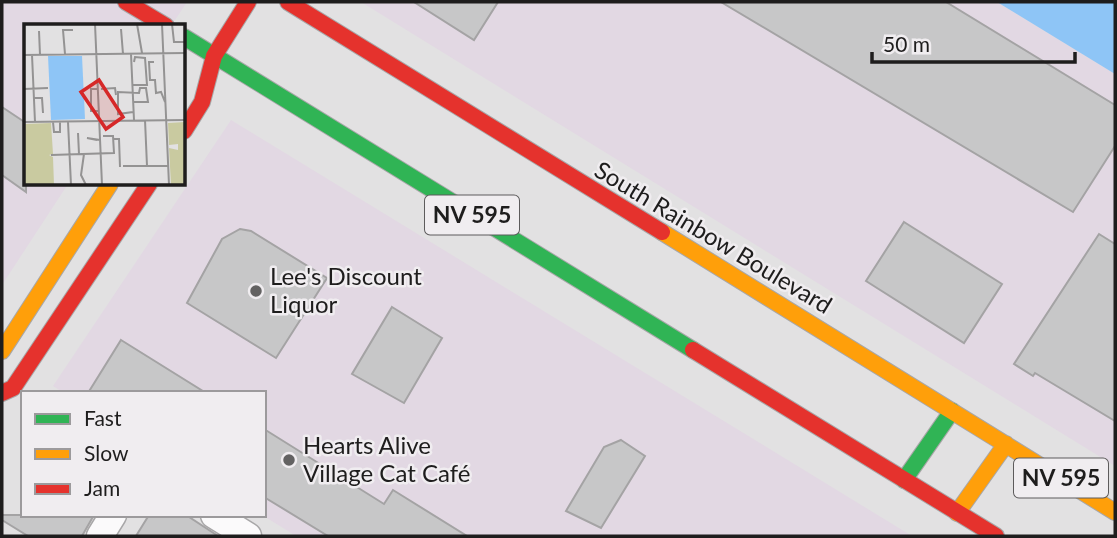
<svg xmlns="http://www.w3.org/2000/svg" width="1117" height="538" font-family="Lato,sans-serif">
  <rect width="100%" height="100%" fill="#e2e1e2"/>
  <!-- commercial -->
  <path fill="#e2d8e3" d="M2,2h185l-16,24h-145v158h42l-66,101z
    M361,2h636l118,72v392z
    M231,120l681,416h-616l-34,-21h2v-122h-200l-11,-7z"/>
  <!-- water -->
  <path fill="#8ec5f6" d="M997,2h118v72z"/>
  <!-- building -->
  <path fill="#c7c7c8" stroke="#a4a3a4" stroke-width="2" d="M414,2h84l-24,38z
    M721,2h225l169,103v41l-42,66z
    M2,107l24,16v69l-24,-17z
    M904,222l98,62 -38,59 -98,-62z
    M240,229l11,2 76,47 -51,80 -89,-55 35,-64z
    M1099,234l16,10v177l-80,-48 -2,3 -19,-12z
    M392,307l50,31 -38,65 -52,-29z
    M121,340l85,53h-118z
    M264,429l120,75 9,-14 74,46h-139l-64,-39z
    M621,440l24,16 -44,72 -35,-17 38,-64z
    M2,515h92l-12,21h-54l-26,-16z
    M149,515h37l32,21h-82z"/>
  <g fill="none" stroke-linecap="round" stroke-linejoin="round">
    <!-- street casing -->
    <g stroke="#a8a7a8" stroke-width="29">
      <path id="street" d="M214,515l34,21
        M100,536l13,-21"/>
    </g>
    <!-- fast casing -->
    <g stroke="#a8a7a8" stroke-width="18">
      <path id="fast" d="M184,37l509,313
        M904,480l48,-69"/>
    </g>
    <!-- slow casing -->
    <g stroke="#a8a7a8" stroke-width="18">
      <path id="slow" d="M662,232l453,280
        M2,351l108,-167
        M957,513l49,-69"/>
    </g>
    <!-- jam casing -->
    <g stroke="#a8a7a8" stroke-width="18">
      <path id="jam" d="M126,2l40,24
        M288,2l374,230
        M184,131l18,-29 12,-46 34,-54
        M693,350l303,186
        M2,393l11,-5 136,-204"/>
    </g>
    <!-- street -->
    <use href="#street" stroke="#fbfafb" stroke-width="26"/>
    <!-- fast -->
    <use href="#fast" stroke="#30b455" stroke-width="16"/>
    <!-- slow -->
    <use href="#slow" stroke="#ff9f0a" stroke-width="16"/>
    <!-- jam -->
    <use href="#jam" stroke="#e5322d" stroke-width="16"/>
  </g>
  <!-- markers -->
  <g fill="#636262" stroke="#f0edf0" stroke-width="2.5">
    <circle cx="256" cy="291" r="7"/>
    <circle cx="289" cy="460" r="7"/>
  </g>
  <g text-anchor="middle" stroke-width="5" stroke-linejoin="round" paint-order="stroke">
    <!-- shield labels -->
    <g fill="#f0edf0" stroke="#5d5b5c" stroke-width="2">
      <rect x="425" y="195.5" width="94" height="39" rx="5"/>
      <rect x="1014" y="458.5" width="94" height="39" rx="5"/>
    </g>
    <g font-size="23" font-weight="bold" fill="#1e1d1d">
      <text x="472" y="223">NV 595</text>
      <text x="1061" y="486">NV 595</text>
    </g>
    <!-- street labels -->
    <g font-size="24" fill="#1e1d1d" stroke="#f0edf0">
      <text transform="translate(713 238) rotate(31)" y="8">South Rainbow Boulevard</text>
    </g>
    <!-- poi labels -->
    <g font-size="24" fill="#1e1d1d" stroke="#f0edf0" text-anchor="start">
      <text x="270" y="285">Lee's Discount<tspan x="270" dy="28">Liquor</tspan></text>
      <text x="303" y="454">Hearts Alive<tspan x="303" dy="28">Village Cat Café</tspan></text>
    </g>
  </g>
  <!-- overview -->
  <g transform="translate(24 24)">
    <rect width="161" height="161" fill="#e2e1e2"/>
    <path d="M161,98v63h-14l-2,-37 9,2v-6l-9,1 -1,-22zM27,99l2,31 -4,1 4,2 1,28h-30v-61z" fill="#c9caa0"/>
    <path d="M24,32h34l3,63 -34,1z" fill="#8ec5f6"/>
    <path fill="none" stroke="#949393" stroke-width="2" d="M71,0l7,161M113,0l5,29M138,0l7,161M148,0l2,18h11M97,5l2,25M15,7l1,24M41,30l-2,-24h10M107,30l3,66M0,31l161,-2M8,31l3,67M130,38h-5l1,18h5l1,13 5,-1 4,10M108,61h15l-2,-27 -10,-1 -1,5M0,65l24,-1M74,65h-7v22h8M77,65l14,-1 1,7M10,74h8l1,15M109,78h15l-2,-14h-6l-1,5 -21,-1v22l15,-2M121,96l2,46M0,98l161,-2M29,98l1,10h6v-10M44,98l3,63M54,109l1,21M89,115h6l1,28M73,116l-10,-2 13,2M60,130l-3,21 5,10M27,131l63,-2 -1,-17h-10M99,142h45"/>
    <path fill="#d62828" fill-opacity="0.15" stroke="#d62828" stroke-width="3.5" d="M75,56l24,37 -17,12 -25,-37z"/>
    <rect width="161" height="161" fill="none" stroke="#1e1d1d" stroke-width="3.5"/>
  </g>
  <!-- border -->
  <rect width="1117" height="538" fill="none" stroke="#1e1d1d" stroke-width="7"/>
  <!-- legend -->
  <rect x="21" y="391" width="245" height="126" fill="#f0edf0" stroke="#9c9a9c" stroke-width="2"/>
  <rect x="35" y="414" width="35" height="10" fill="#30b455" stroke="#9c9a9c" stroke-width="2"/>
  <text x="84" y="426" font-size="21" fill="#1e1d1d">Fast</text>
  <rect x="35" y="449" width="35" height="10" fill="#ff9f0a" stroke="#9c9a9c" stroke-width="2"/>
  <text x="84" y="461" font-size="21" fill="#1e1d1d">Slow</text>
  <rect x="35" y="484" width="35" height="10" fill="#e5322d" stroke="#9c9a9c" stroke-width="2"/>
  <text x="84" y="496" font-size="21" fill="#1e1d1d">Jam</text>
  <!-- scale -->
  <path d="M872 52v10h203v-10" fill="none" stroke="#1e1d1d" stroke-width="3.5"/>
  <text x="883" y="52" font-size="21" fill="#1e1d1d" stroke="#f0edf0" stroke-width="5" paint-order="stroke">50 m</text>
</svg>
